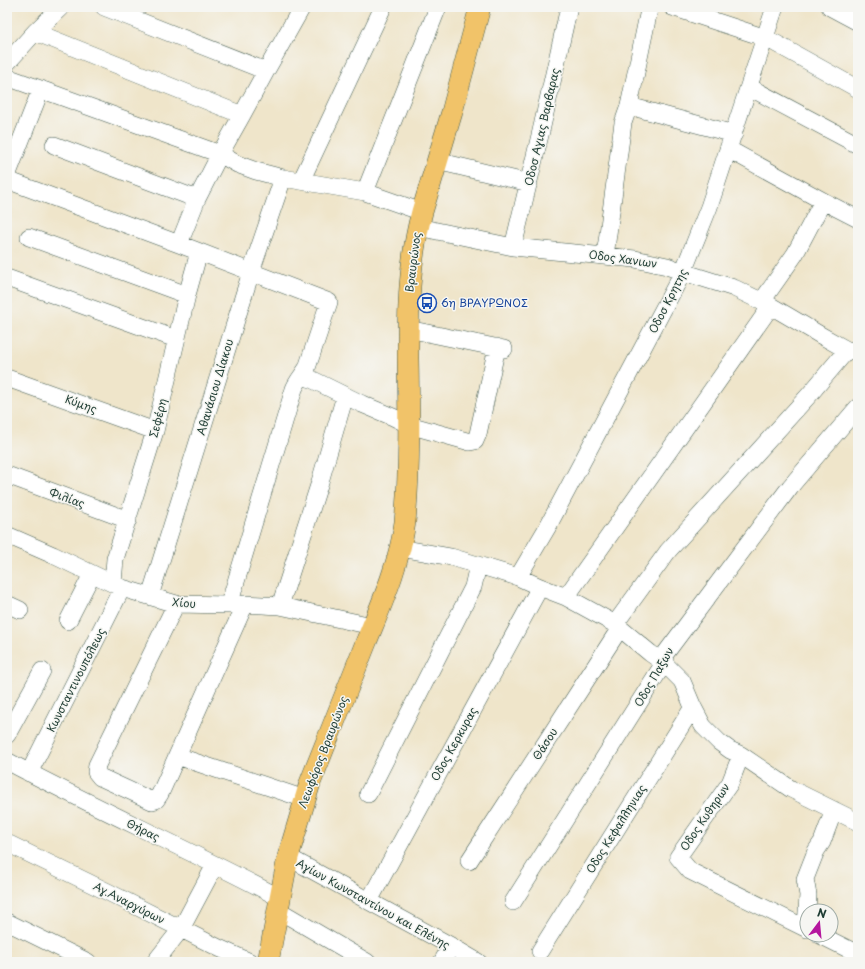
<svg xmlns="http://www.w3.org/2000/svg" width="865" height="969" font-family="'Playpen Sans',sans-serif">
  <rect width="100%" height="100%" fill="#f6f6f2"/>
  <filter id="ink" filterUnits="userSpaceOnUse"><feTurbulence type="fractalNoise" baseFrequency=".025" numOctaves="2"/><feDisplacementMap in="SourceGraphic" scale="8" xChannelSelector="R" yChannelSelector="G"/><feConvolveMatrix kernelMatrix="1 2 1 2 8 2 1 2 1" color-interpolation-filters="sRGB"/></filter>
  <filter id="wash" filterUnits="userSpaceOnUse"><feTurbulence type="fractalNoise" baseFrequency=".012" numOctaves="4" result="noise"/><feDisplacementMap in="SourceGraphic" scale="16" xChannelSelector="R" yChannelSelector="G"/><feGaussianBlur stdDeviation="0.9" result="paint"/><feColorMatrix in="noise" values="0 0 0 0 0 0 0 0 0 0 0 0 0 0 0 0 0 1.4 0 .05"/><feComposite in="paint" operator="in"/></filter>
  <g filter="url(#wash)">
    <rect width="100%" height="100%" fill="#efe5ca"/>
  </g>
  <g filter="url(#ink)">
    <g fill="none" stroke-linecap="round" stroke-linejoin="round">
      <!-- minor casing -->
      <g stroke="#3e564a" stroke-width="18">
        <path id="minor" d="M104,7l162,64
          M672,7l94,31 92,51
          M830,7l28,15
          M35,32l207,83
          M7,63l28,-31 26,-25
          M7,77l213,77 17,10 19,7 27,7 82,14 57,20
          M749,87l109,58
          M629,106l105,28
          M54,145l143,54
          M728,149l95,52 35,18
          M437,161l92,22
          M7,176l34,-87
          M7,180l172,64 150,58 -22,66c-4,7 -10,13 -13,21l-65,216
          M301,181l82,-174
          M365,192l73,-185
          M418,227l95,20 122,12 32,7 16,6 51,16 37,18 51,30 25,14 11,1
          M29,237l158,58
          M179,244l18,-45 23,-45 22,-39 24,-44 36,-64
          M513,247l28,-116 28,-124
          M605,256l18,-133 6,-17 20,-96 2,-3
          M7,278l169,61
          M762,301l33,-47 28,-53
          M408,329l96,20
          M303,375l59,29 31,13 16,8 61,17 5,-1 3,-7 19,-87
          M7,378l148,53
          M7,475l121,45
          M7,535l46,20 69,33 54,16 53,1 16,-1 35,2 92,20
          M400,548l51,9 67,20 22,10 26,10 49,27 35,29 14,10 18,18 11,26 10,19 16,16 11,8 11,5 50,34 67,33
          M518,577l29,-49 136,-256 26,-65 66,-200
          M113,583l2,-24 40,-128 32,-136 12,-43
          M150,596l101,-324 32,-94
          M566,597l205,-291
          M7,604l13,6
          M176,604l-79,161 -1,7 4,5 52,24 4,-1 4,-6 85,-190
          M280,606l39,-121 26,-89
          M68,621l24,-47
          M615,624l53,-73 142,-157 37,-44
          M7,735l35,-64
          M741,755l-11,28 -52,74 12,14 117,58
          M177,756l128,43
          M7,761c90,48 183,89 273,137
          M29,773l93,-185
          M368,794l105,-207 5,-22
          M7,843l101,49 111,56 31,14
          M288,857l163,89 27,16
          M469,861l151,-233
          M369,901l171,-314
          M513,902l151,-239 1,-9 125,-167 68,-80
          M278,910l89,52
          M7,922l81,40
          M806,928l2,-33 -3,-16 11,-28 6,-9 12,-32
          M820,935l38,19
          M540,951l153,-244
          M155,962l26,-33 34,-64
          M442,962l9,-16"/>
      </g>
      <!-- major casing -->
      <g stroke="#3e564a" stroke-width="22">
        <path id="major" d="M268,962l20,-105 22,-74c19,-48 38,-95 57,-143 15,-37 33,-78 38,-118 5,-54 4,-109 3,-163 0,-50 1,-99 14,-147l30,-100 28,-105"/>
      </g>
      <!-- minor -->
      <use href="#minor" stroke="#fff" stroke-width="17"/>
      <!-- major -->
      <use href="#major" stroke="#f1c369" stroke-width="21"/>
    </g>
  </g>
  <!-- icons -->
  <defs>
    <g id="bus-ring" transform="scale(1)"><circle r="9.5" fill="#f6f6f2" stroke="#1a4fb4" stroke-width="1.5"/><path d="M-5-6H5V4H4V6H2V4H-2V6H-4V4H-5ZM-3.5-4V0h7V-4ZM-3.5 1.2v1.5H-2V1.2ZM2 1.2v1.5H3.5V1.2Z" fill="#1a4fb4"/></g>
  </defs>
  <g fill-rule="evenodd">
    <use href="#bus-ring" x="427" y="303"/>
  </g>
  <g text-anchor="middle" stroke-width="3" stroke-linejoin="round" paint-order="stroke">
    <!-- street labels -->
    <g font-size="11" fill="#1f3d34" stroke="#f6f6f2">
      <text transform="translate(542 127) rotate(-77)" y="4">Οδοσ Αγιας Βαρβαρας</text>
      <text transform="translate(623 259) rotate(8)" y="4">Οδος Χανιων</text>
      <text transform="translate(413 262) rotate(-83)" y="4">Βραυρώνος</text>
      <text transform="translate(668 301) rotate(-63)" y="4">Οδοσ Κρητης</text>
      <text transform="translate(215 387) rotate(-73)" y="4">Αθανάσιου Δίακου</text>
      <text transform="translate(81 404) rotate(20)" y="4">Κύμης</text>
      <text transform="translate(158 418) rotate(-76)" y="4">Σεφέρη</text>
      <text transform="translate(67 498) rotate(20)" y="4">Φιλίας</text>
      <text transform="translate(184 603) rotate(5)" y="4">Χίου</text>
      <text transform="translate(654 677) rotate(-60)" y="4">Οδος Παξων</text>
      <text transform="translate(76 680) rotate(-63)" y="4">Κωνσταντινουπόλεως</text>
      <text transform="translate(454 744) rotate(-61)" y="4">Οδος Κερκυρας</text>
      <text transform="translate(545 744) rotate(-57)" y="4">Θάσου</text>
      <text transform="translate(323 752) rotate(-69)" y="4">Λεωφόρος Βραυρώνος</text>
      <text transform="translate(705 817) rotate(-56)" y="4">Οδος Κυθηρων</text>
      <text transform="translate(616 829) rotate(-58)" y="4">Οδος Κεφαλληνιας</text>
      <text transform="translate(143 830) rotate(26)" y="4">Θήρας</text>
      <text transform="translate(129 903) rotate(27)" y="4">Αγ.Αναργύρων</text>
      <text transform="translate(373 904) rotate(29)" y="4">Αγίων Κωνσταντίνου και Ελένης</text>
    </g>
    <!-- transit labels -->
    <g font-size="11" fill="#164399" stroke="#f6f6f2" text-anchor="start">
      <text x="441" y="307">6η ΒΡΑΥΡΩΝΟΣ</text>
    </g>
  </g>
  <!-- margin -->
  <rect width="865" height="969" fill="none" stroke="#f6f6f2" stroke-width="24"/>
  <!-- north arrow -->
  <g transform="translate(819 923) rotate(16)"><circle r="19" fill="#f6f6f2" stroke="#a0aca6"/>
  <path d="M0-3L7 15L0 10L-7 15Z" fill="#b5179e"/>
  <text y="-6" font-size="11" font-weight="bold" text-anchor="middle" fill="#1f3d34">N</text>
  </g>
</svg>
